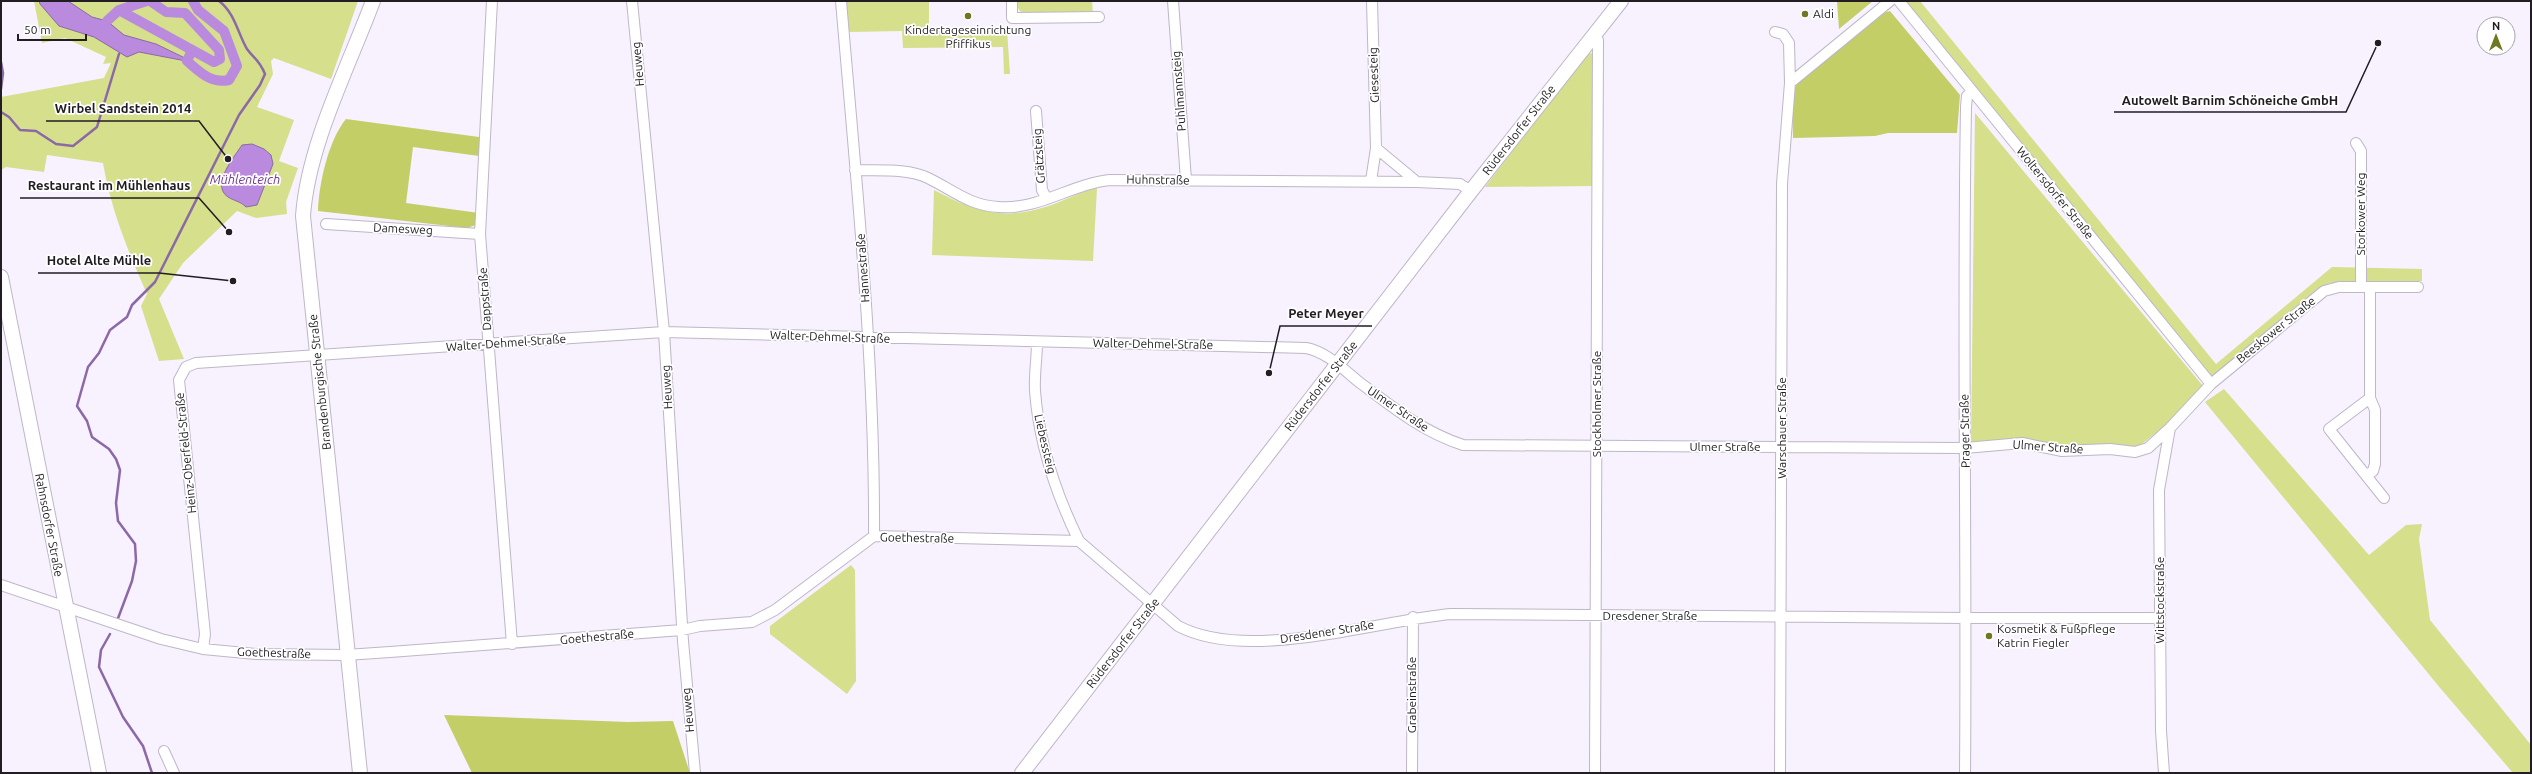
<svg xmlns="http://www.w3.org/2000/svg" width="2532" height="774" font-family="Ubuntu,sans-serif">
  <rect width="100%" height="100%" fill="#f8f1ff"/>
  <!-- green -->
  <path fill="#d5df8c" d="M34,1h324l-27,78 -57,-21 -3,3 2,13 -16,33 37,13 -15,41 19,7 -12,34 1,12 -31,4 -19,-7 -54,52 -24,36 25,60 -25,2 -18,-55 6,-12c-19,-43 -36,-84 -44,-131l-56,-8 -3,17 -38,-5 -5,3v-73l103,-19 7,-15 -8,1 3,-7 -41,-19 -23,5z
    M846,1h83v30l78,-1 3,44h-6l-1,-27 -100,1 -1,-17 -53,1z
    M1016,1h76l1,12 -69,1 -5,-4z
    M1906,1h14l296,363 116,-97 90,2v12l-92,2 -13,6 -105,88z
    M1592,53v133l-107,1 101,-132z
    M1975,113l228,273 -39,40 -28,23 -165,-4z
    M1097,188l-4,73 -161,-6 2,-65c40,21 66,31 111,17 18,-5 33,-15 52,-19z
    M2224,389l145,166 37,-30 16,-1 -3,15 11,81 101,125v28h-18l-72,-84 -236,-287z
    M851,565l4,5 1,111 -9,13 -77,-60v-8z"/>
  <!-- forest -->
  <path fill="#c3ce66" d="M1837,1h36l-34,28z
    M1890,11l70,84 -3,38h-69l-13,3 -82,2 -1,-45 5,-9 86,-71z
    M346,119l133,18v19l-66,-9 -7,56 73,10 -3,12 -9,3 -149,-17c1,-27 10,-70 28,-92z
    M444,715l184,7 45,-1 17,52h-218z"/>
  <!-- water -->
  <path fill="#ba8ade" stroke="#8c69a6" d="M39,1h29l24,16 15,4 17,14 32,9 31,15 -1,2 -47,-9 -12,5 -33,-20 -35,-11 -19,-22z
    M252,144l12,5 7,6 2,9 -16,41 -11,2c-6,-6 -12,-6 -18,-10 -18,-12 7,-41 14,-52z"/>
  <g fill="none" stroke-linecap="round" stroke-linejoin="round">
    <!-- stream -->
    <path stroke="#8c69a6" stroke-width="2.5" d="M1,62l2,11 -2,16
      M1,112l8,5 11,13 16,1 20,13 17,2 24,-19 22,-73
      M117,621l15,-40 4,-20 -1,-17 -17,-23 -2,-18 4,-33 -4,-11 -7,-10 -17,-12 -5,-16 -10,-15 11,-39 11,-14 11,-23 17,-13 5,-12 23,-23 84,-167 21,-30 5,-11c-6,-15 -10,-14 -18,-25 -9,-15 -12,-36 -28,-48
      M110,634l-9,16 -2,17 24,50 20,29 9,27"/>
    <!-- canal -->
    <path stroke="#ba8ade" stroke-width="10" d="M119,10l95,52 6,-3 -1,-9 -34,-37 -19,-1 -16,-11
      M107,21l12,-11 28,-9
      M192,50l-5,11c13,11 24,23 42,19l8,-14 -13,-35 -26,-21 -5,-9"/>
    <!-- street casing -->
    <g stroke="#bfb6c7" stroke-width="12">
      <path id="street" d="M492,1l-12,233 32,410
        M632,1l32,331 19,309 12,132
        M841,1c15,178 34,357 33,535
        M1012,1v17l87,-1
        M1173,1l13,179
        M1899,1l312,383
        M1775,32l8,2 6,9 1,40
        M1593,37l5,3 -3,733
        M1036,111l6,79 5,9
        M2356,143l5,8v136
        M1376,148l41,34
        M855,170c23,1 52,-2 73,8 25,12 42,28 71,29 40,3 72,-23 111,-27l307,2 43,2 11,7
        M1371,181l5,-33 -4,-147
        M326,224l154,10
        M1037,342c0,16 -3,33 -2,49 4,53 21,103 44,150
        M2370,398l-41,31 55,69
        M2367,475l6,-4 2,-7v-54l-5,-12v-111
        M1,585l160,54 42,10 53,5 90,1 44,-3 292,-22 18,-4 52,-4 23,-12 99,-74 205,5 99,85c70,37 196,-5 273,-12l515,4h193
        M203,649l2,-15 -26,-254 7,-13 10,-4 468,-31 642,16c21,4 37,21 53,34 33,25 64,50 104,63l502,3 57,-5 40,8 48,-2 25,3 13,-4 22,-20 41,-44 113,-93 15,-4h79
        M164,751l10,22
        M1412,773l1,-156
        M1780,773l2,-589 8,-101 100,-82
        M1965,773c2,-222 -3,-444 1,-666l1,-11 5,-4
        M2164,773l-3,-42 -2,-241 11,-62"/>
    </g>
    <!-- secondary casing -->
    <g stroke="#bfb6c7" stroke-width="16">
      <path id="secondary" d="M1,277l98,496
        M360,773l-57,-557c5,-71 45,-148 70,-215
        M1022,773l449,-582 150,-190"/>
    </g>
    <!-- street -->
    <use href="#street" stroke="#fff" stroke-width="10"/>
    <!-- secondary -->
    <use href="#secondary" stroke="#fff" stroke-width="14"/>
  </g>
  <!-- markers -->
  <g fill="#6f7720" stroke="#fff" stroke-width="1.5">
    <circle cx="1805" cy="14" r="4"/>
    <circle cx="968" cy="16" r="4"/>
    <circle cx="1989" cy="636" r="4"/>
  </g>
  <g text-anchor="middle" stroke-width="3.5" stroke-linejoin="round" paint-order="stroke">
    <!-- poi labels -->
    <g font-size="12" fill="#211d23" stroke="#fff" text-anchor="start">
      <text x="1813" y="18">Aldi</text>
      <text x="968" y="34" text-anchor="middle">Kindertageseinrichtung<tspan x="968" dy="14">Pfiffikus</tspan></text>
      <text x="1997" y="633">Kosmetik &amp; Fußpflege<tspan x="1997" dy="14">Katrin Fiegler</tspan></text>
    </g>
    <!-- street labels -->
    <g font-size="12" fill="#211d23" stroke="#fff">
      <text transform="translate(638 64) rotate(-95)" y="4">Heuweg</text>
      <text transform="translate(1374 75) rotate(-92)" y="4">Giesesteig</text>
      <text transform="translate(1179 91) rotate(-94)" y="4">Puhlmannsteig</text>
      <text transform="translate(1519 130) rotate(-52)" y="4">Rüdersdorfer Straße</text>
      <text transform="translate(1039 156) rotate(-94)" y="4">Grätzsteig</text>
      <text transform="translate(1158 180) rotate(1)" y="4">Huhnstraße</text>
      <text transform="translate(2055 193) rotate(51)" y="4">Woltersdorfer Straße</text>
      <text transform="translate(2361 214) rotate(-90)" y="4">Storkower Weg</text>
      <text transform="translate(403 229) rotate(3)" y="4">Damesweg</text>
      <text transform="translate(863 268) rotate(-94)" y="4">Hannestraße</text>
      <text transform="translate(485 299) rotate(-94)" y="4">Dappstraße</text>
      <text transform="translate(2276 330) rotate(-39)" y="4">Beeskower Straße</text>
      <text transform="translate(830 337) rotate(2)" y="4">Walter-Dehmel-Straße</text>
      <text transform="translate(506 343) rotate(-4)" y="4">Walter-Dehmel-Straße</text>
      <text transform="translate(1153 344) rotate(1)" y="4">Walter-Dehmel-Straße</text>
      <text transform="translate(320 382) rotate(-96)" y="4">Brandenburgische Straße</text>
      <text transform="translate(1321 386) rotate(-52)" y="4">Rüdersdorfer Straße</text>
      <text transform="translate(667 387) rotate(-93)" y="4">Heuweg</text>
      <text transform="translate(1597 404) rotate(-90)" y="4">Stockholmer Straße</text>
      <text transform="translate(1398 409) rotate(34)" y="4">Ulmer Straße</text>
      <text transform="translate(1782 428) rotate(-90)" y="4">Warschauer Straße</text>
      <text transform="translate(1965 431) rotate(-91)" y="4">Prager Straße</text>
      <text transform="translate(1045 444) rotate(77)" y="4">Liebessteig</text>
      <text x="1725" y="451">Ulmer Straße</text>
      <text transform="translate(2048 447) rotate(4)" y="4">Ulmer Straße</text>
      <text transform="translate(186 453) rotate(-96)" y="4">Heinz-Oberfeld-Straße</text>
      <text transform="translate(49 525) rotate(79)" y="4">Rahnsdorfer Straße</text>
      <text transform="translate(917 538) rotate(1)" y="4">Goethestraße</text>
      <text transform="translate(2160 600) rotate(-90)" y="4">Wittstockstraße</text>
      <text x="1650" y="620">Dresdener Straße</text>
      <text transform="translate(1327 632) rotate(-9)" y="4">Dresdener Straße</text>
      <text transform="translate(597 637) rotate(-5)" y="4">Goethestraße</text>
      <text transform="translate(1123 643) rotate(-52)" y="4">Rüdersdorfer Straße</text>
      <text transform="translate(274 653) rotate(2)" y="4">Goethestraße</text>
      <text transform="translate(1412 695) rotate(-90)" y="4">Grabeinstraße</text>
      <text transform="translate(688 710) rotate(-95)" y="4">Heuweg</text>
    </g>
    <!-- water labels -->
    <g font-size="13" font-style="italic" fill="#713497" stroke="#fff">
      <text x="245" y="184">Mühlenteich</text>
    </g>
  </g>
  <!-- callouts -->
  <path fill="none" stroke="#211d23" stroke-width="1.5" d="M2378 43L2346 112H2114M228 159L199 121H46M229 232L199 198H20M233 281L159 273H38M1269 373L1280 326H1372"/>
  <g fill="#211d23" stroke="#fff" stroke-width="1.5">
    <circle cx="2378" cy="43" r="4"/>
    <circle cx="228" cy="159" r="4"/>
    <circle cx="229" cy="232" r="4"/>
    <circle cx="233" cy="281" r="4"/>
    <circle cx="1269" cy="373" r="4"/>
  </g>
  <g font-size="13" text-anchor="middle" font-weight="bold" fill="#211d23" stroke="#fff" stroke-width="3.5" stroke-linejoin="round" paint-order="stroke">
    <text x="2230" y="105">Autowelt Barnim Schöneiche GmbH</text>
    <text x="123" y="113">Wirbel Sandstein 2014</text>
    <text x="109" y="190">Restaurant im Mühlenhaus</text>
    <text x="99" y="265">Hotel Alte Mühle</text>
    <text x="1326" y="318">Peter Meyer</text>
  </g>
  <!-- border -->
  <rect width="2532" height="774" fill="none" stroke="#211d23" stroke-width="4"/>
  <!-- north arrow -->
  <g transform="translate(2496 36)"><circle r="19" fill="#ffffff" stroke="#a6a5a7"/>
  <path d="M0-3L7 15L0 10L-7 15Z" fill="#6f7720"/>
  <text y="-6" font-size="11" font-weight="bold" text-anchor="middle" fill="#211d23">N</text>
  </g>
  <!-- scale -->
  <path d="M18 34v6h68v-6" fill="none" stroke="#211d23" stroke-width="2"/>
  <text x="24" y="34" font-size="12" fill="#211d23" stroke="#ffffff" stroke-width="3" paint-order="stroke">50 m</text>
</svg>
